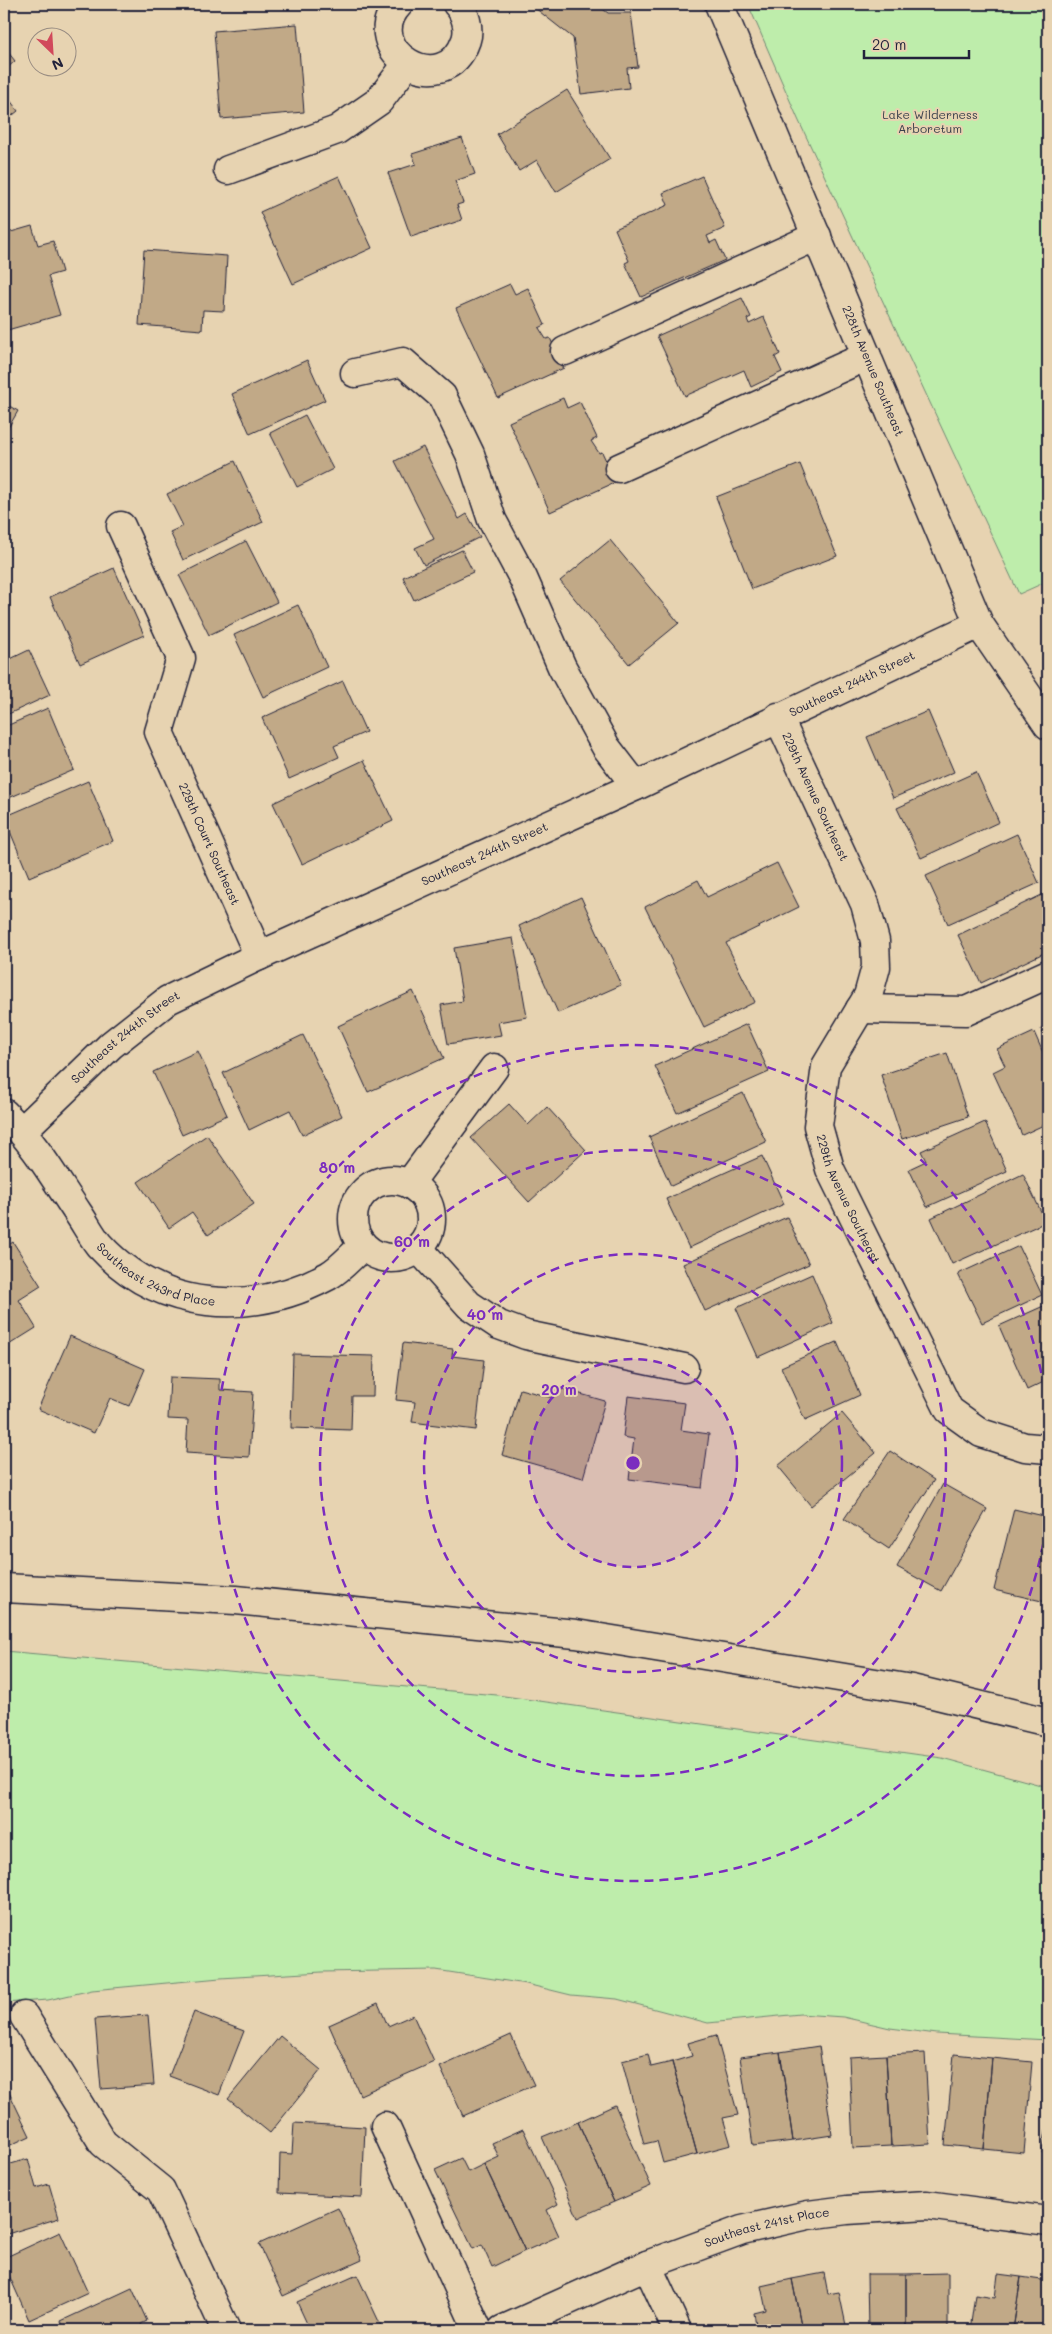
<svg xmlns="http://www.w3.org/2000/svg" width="1052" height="2334" font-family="Mali,sans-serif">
  <rect width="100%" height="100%" fill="#e7d3b1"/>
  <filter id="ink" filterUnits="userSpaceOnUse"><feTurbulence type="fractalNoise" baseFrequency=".02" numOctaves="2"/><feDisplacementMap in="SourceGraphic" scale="10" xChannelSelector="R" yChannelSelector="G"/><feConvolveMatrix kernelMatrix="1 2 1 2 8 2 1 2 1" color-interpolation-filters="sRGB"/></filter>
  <g filter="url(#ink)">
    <!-- green -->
    <path fill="#beedab" stroke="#708873" d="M748,4h300v577l-29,13 -221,-475z
      M4,1651l493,44 445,63 106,29v253l-111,-6 -47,-6 -47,-11 -43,-3 -92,9 -91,-24 -46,-4 -45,-11 -90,-14 -114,2 -102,6 -128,12 -44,10 -44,3z"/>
    <!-- building -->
    <path fill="#c1a987" stroke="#22223b" d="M79,4h14l-3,5z
      M304,4h18l-1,5z
      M539,4h57l12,9h23l7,54 -11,1 2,20 -48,6 -8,-56 -38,-30z
      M297,24l7,88 -83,7 -7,-88z
      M4,47l11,14 -11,10z
      M567,90l43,69 -54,33 -19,-32 -18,11 -22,-37z
      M4,92l14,19 -14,11z
      M462,138l13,36 -20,7 8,22 -6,2 5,15 -51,17 -23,-64 28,-9 -4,-10z
      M339,176l33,72 -79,36 -33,-72z
      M702,176l23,52 -18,8 3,7 6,-3 9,20 -84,37 -16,-34 4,-2 -14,-32 53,-24 -5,-12z
      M32,226l6,19 15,-4 9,31 -14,4 12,39 -56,16v-97z
      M144,250l83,6 -3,55 -21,-1 -1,20 -63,-5z
      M510,284l5,10 13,-6 17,37 -6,3 7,11 4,-1 14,30 -66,30 -42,-90z
      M742,298l9,19 -4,2 2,5 15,-7 16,37 -5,3 7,15 -31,15 -7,-17 -59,26 -28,-60z
      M307,360l18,40 -75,34 -18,-40z
      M563,398l4,10 13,-6 17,36 -6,3 8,12 3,-1 14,30 -66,30 -41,-90z
      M4,403l14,8 -14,24z
      M305,415l28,54 -36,18 -27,-54z
      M423,447l36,72 8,-5 13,23 -56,28 -9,-17 19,-9 -39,-78z
      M235,461l28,61 -80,38 -13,-28 13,-6 -16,-32z
      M800,464l37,92 -85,33 -36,-92z
      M610,540l69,83 -50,41 -69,-83z
      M246,541l31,61 -68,33 -30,-60z
      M462,550l11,22 -59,28 -11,-23z
      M114,568l30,67 -64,29 -30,-67z
      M298,605l29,62 -64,30 -29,-62z
      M29,650l21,45 -46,21v-54z
      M343,681l23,51 -32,14 5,11 -50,22 -27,-61z
      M48,708l26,62 -70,30v-73z
      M928,711l26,61 -61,26 -26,-61z
      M364,760l29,61 -91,43 -29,-61z
      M976,772l23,50 -78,36 -24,-50z
      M88,781l25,60 -84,36 -25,-60z
      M1017,834l22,49 -91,41 -22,-48z
      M777,863l22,44 -73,36 29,59 -51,25 -59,-120 53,-27 9,17z
      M1048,892v59l-67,32 -23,-48z
      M581,897l40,88 -63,28 -39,-87z
      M513,938l14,79 -29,5 3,13 -53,9 -7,-39 22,-4 -9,-53z
      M413,991l31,67 -76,34 -30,-66z
      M747,1024l22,48 -92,41 -22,-47z
      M1048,1026v18l-7,-15z
      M1034,1032l14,32v59l-26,12 -29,-63 12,-6 -8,-17z
      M303,1035l39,81 -40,19 -12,-25 -41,20 -26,-57z
      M198,1051l29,64 -45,20 -29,-63z
      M947,1053l21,64 -66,22 -21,-64z
      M743,1093l23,49 -95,44 -22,-49z
      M509,1104l19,21 19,-18 39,43 -57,52 -58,-64z
      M985,1122l22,49 -80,36 -18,-38 17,-8 -5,-10z
      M207,1135l47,69 -46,31 -16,-23 -23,16 -31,-46z
      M762,1156l22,48 -95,44 -23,-49z
      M1023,1174l23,48 -94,42 -21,-46z
      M787,1217l22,47 -104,47 -22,-47z
      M13,1242l28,44 -22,14 17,28 -32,20v-100z
      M1019,1246l23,49 -60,28 -24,-49z
      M812,1274l21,49 -75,34 -22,-49z
      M1048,1304v76l-21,10 -28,-64z
      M70,1336l75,33 -16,37 -19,-8 -16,35 -56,-24z
      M837,1342l23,53 -55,25 -24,-53z
      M403,1343l50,6 -1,7 32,4 -8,70 -64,-8 3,-20 -19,-2z
      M293,1354l81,2 -1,40h-21l-1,34 -60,-2z
      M170,1377l50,2v11l33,2 -4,65 -63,-4 2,-33 -20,-1z
      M556,1387l49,14 -22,77 -81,-23 18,-66 33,9z
      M628,1396l57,7 -4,27 28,4 -7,54 -73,-9 5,-40 -11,-2z
      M842,1413l34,40 -65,53 -33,-40z
      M890,1451l44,29 -45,69 -45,-30z
      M943,1484l44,25 -46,82 -44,-24z
      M1014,1509l34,8v77l-2,8 -52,-12z
      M378,2003l10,23 25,-11 21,47 -74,33 -31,-70z
      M194,2012l50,19 -25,64 -50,-19z
      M148,2015l6,70 -53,4 -6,-70z
      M511,2035l23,50 -71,31 -23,-49z
      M716,2035l22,80 -15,3 8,27 -34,9 -25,-92 20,-6 -4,-13z
      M280,2036l41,34 -51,63 -42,-34z
      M819,2046l13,89 -39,6 -13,-89z
      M780,2052l13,89 -40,5 -13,-89z
      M925,2053l5,91 -39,2 -5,-91z
      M648,2054l3,13 21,-5 25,92 -34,9 -6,-22 -13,3 -22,-83z
      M954,2054l38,4 -8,91 -39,-4z
      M886,2055l5,91 -38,2 -4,-91z
      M992,2058l40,4 -8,91 -40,-4z
      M4,2082l26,54 -26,12z
      M615,2105l36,81 -37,16 -36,-80z
      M1048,2121v34l-6,-2z
      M578,2122l36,80 -36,16 -36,-81z
      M294,2123l71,4 -3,70 -83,-4 1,-40 12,1z
      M523,2129l35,75 -11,6 12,26 -34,15 -41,-87 15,-7 -7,-14z
      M461,2158l7,14 16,-8 41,87 -33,16 -10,-22 -9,4 -38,-79z
      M28,2159l8,29 13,-4 10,34 -55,17v-69z
      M338,2208l24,52 -79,36 -24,-52z
      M60,2232l28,61 -59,27 -25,-56v-6z
      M824,2273l4,21 11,-2 8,38h-45l-10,-51z
      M948,2273v57h-42v-56z
      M867,2274h39v56h-38z
      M998,2274l23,3 -8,53h-43l5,-35 20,3z
      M357,2275l26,55h-73l-13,-28z
      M1021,2277l27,4v49h-35z
      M792,2279l10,51h-45l-3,-17 12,-3 -5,-24z
      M132,2288l15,33 -6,3 3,6h-79l-4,-9z"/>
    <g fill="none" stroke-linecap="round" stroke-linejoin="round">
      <!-- minor casing -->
      <g stroke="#22223b" stroke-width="31">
        <g id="minor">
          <path d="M399,4c-42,45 45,100 67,36 4,-12 -1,-28 -9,-36"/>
          <path id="s1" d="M719,4l260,620 69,101"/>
          <path d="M228,170l109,-40 42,-29 28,-37"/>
          <path d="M565,351l252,-115"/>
          <path d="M355,373l48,-11 39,34 28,58 22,66 31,58 39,89 44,80 30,39"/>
          <path d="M619,468l248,-112"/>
          <path id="s2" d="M121,526l60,132 -22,74 100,224"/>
          <path id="s3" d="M778,717l87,187 10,37 1,26 -8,29 -42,70 -8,60 12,43 119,241 32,23 44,14 23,2"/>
          <path d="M860,1009l106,2 82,-37"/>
          <path id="s4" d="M4,1113c30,29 51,66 74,100 7,10 13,22 21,32 61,67 152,72 229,31 13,-7 24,-21 35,-30"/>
          <path id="s5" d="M22,1131l89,-86 57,-45 91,-44 377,-170 343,-162"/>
          <circle cx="392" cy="1219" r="39"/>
          <path d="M409,1184l85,-116"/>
          <path d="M419,1249l50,56 30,20 27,10 158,33"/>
          <path d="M24,2016l79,127 58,47 65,140"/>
          <path d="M385,2126l93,204"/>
          <path d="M647,2265l30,65"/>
          <path id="s6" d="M502,2330l145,-65 95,-35 66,-15 39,-5 80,-5 121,16"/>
        </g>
      </g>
      <!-- major casing -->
      <g stroke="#22223b" stroke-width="31">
        <path id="major" d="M4,1588l232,12 340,34 336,55 136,33"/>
      </g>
      <!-- minor -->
      <use href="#minor" stroke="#e7d3b1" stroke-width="28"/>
      <!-- major -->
      <use href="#major" stroke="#e7d3b1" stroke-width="28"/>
    </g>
  </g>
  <!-- distance rings -->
  <circle cx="633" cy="1463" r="104" fill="#7b2cbf" fill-opacity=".12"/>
  <g fill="none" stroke="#7b2cbf" stroke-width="2.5" stroke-dasharray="9 6">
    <circle cx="633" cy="1463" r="104"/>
    <circle cx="633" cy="1463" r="209"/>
    <circle cx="633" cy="1463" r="313"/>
    <path d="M1048 1514A418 418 0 1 1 1048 1412"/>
  </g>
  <g text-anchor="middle" stroke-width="4" stroke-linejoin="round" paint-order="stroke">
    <!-- park labels -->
    <g font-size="12" fill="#39404c" stroke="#e7d3b1">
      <text x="930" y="119">Lake Wilderness<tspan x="930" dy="14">Arboretum</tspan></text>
    </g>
    <!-- street labels -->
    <g font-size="12" fill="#22223b" stroke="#e7d3b1">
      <text dy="4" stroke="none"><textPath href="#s1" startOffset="398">228th Avenue Southeast</textPath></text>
      <text dy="4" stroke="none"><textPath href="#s5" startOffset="950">Southeast 244th Street</textPath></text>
      <text dy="4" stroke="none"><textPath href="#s3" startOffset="88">229th Avenue Southeast</textPath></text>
      <text dy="4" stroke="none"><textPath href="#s2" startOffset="345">229th Court Southeast</textPath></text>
      <text dy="4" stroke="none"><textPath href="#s5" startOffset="545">Southeast 244th Street</textPath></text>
      <text dy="4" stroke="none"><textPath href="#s5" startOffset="140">Southeast 244th Street</textPath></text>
      <text dy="4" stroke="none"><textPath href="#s3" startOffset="522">229th Avenue Southeast</textPath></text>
      <text dy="4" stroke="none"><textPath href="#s4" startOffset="229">Southeast 243rd Place</textPath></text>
      <text dy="4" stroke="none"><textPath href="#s6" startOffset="285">Southeast 241st Place</textPath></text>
    </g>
  </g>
  <circle cx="633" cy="1463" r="8" fill="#7b2cbf" stroke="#e7d3b1" stroke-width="2.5"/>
  <g font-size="15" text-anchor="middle" font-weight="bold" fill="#7b2cbf" stroke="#e7d3b1" stroke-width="4" stroke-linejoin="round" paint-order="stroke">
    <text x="337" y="1173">80 m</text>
    <text x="412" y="1247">60 m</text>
    <text x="485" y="1320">40 m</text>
    <text x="559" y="1395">20 m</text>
  </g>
  <!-- margin -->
  <rect width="1052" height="2334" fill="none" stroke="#e7d3b1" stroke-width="20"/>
  <rect x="10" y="10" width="1032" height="2314" fill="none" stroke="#22223b" stroke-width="2" filter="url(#ink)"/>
  <!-- north arrow -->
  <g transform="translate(52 52) rotate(155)"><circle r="24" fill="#e7d3b1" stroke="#988c82"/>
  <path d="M0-4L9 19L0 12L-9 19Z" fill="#d1495b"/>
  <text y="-8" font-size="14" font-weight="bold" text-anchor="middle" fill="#22223b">N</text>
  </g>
  <!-- scale -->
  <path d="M864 50v8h105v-8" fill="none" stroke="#22223b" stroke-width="2.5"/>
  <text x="872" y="50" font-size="15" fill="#22223b" stroke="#e7d3b1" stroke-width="4" paint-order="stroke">20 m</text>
</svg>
